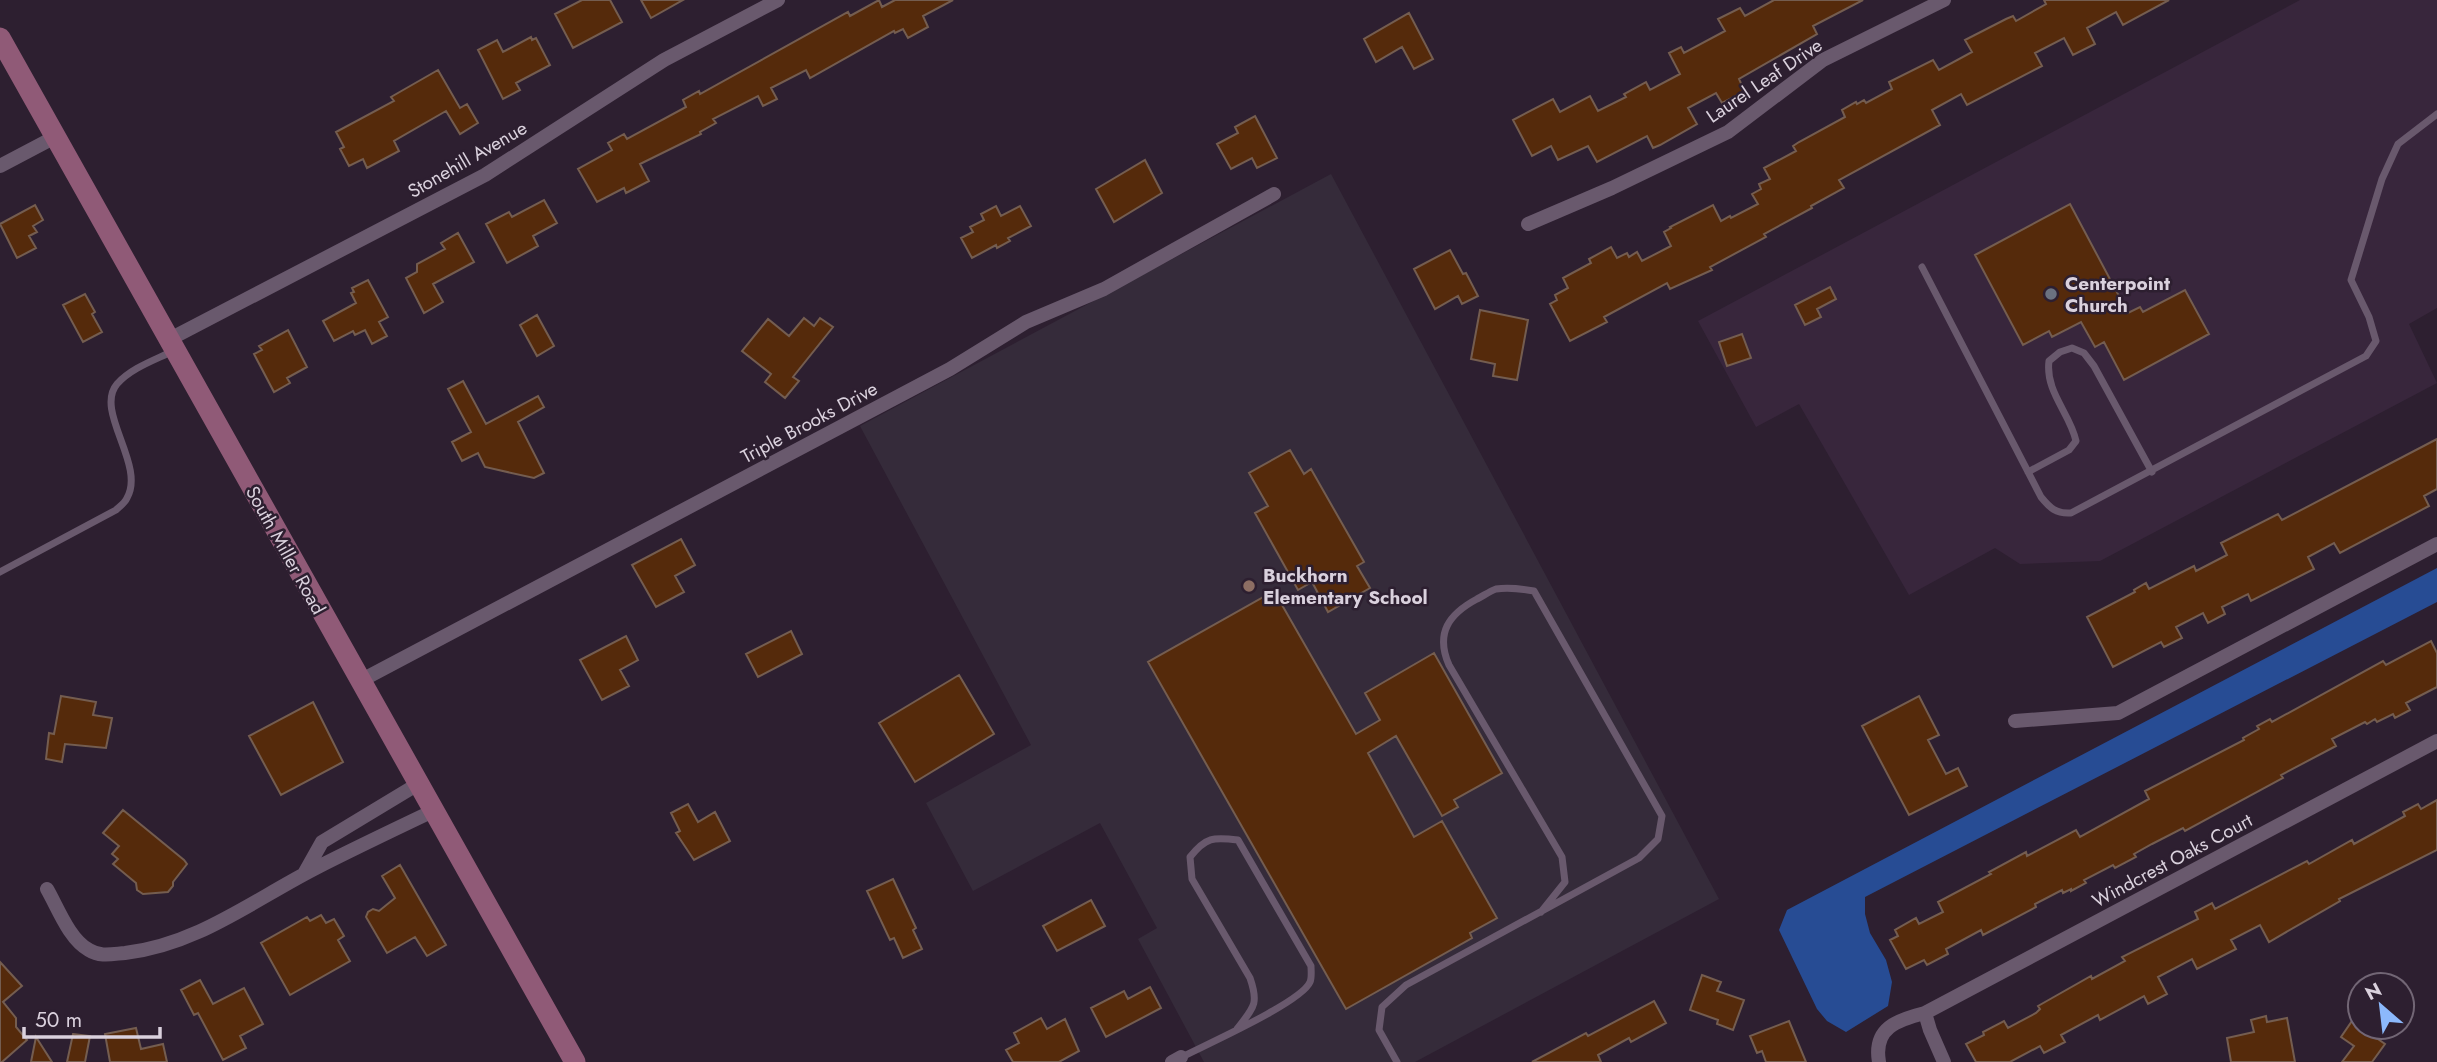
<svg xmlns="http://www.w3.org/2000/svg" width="2437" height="1062" font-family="Jost,sans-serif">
  <rect width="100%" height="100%" fill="#2d1f30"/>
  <!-- built -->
  <path fill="#38263c" d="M2300,0h137v308l-28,16 28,59 -337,178 -80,3 -25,-16 -86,47 -110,-191 -43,23 -58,-106z"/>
  <!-- education -->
  <path fill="#352b3a" d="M1331,174l388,725 -304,163h-211l-66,-123 19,-11 -57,-105 -127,68 -47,-88 105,-58 -171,-319z"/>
  <!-- water -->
  <path fill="#274c94" d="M2437,568v34l-572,295v17l5,19 16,27 6,22 -4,24 -42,26 -19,-11 -10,-12 -38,-79 8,-20z"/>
  <!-- building -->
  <path fill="#552a0b" stroke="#745d50" stroke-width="2" d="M582,0h28l12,22 -49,26 -18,-34z
    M641,0h42l-32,18z
    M879,0l3,7 13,-7h58l-30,16 5,11 -20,11 -5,-9 -8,4 -1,-2 -84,47 -4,-8 -35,18 6,11 -14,7 -5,-10 -45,23 3,4 -16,9 1,2 -61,30 9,17 -23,12 -2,-5 -27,14 -19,-33 34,-19 -4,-7 16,-9 3,5 59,-32 -3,-7 16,-9 1,3 148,-82 2,4z
    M1774,0h89l-50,26 4,8 -78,45 5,11 -6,5 -16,8 -6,-10 -28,15 9,16 -37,21 -7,3 -6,-12 -50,26 -9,-16 -30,14 -7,-14 -19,10 -19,-36 40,-21 7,13 30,-16 8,15 28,-14 -2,-3 22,-12 4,8 30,-16 -11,-21 12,-6 3,6 41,-22 -7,-12 22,-11 5,8z
    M2044,0h125l-46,25 -7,-13 -29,16 8,16 -22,11 -9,-17 -29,15 7,13 -75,39 -6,-11 -29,16 8,15 -101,55 5,8 -33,18 1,2 -48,26 2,3 -56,30 2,3 -42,19 -3,-6 -63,34 3,5 -37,19 -20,-37 7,-4 -2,-5 13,-7 -5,-10 28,-15 -2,-4 22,-12 6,11 10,-5 2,4 8,-5 5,9 29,-15 -7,-14 7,-4 -1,-1 43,-22 8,16 9,-5 1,2 27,-14 -6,-10 9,-5 -2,-5 11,-5 -6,-11 32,-17 -3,-5 6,-4 46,-25 -3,-7 14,-8 1,2 7,-4 2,3 26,-14 -3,-7 44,-22 6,10 33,-18 -7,-12 41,-21 7,-3 3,5 30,-17z
    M1409,13l24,46 -19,10 -12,-22 -26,15 -12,-23z
    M531,37l1,3 4,-2 14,27 -34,18 4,7 -17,9 -25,-49 19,-10 6,12z
    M438,70l22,38 7,-4 11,19 -18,11 -14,-23 -52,30 5,10 -32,17 -4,-9 -14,7 -9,-17 4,-2 -8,-15 58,-31 -3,-4z
    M1255,116l22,42 -20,10 -5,-10 -21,11 -14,-25 21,-11 -3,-6z
    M1145,160l17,33 -48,29 -18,-33z
    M544,200l13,23 -24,13 5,10 -31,17 -21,-39 23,-12 3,5z
    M2070,204l58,109 12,-6 3,5 42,-22 24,44 -85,46 -20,-38 -9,5 -14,-25 -29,15 -3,-6 -26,14 -48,-90z
    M35,205l8,15 -10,6 4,6 -8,4 7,12 -19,10 -17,-34z
    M996,206l5,10 19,-10 11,20 -23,12 2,3 -13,7 -1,-3 -24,13 -11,-20 12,-6 -3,-5 14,-7 -3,-6z
    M458,233l16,29 -41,22 10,18 -19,11 -18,-35 11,-6v-8l28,-15 -4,-6z
    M1450,250l13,24 3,-1 12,23 -16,8 -4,-8 -23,13 -21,-40z
    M368,280l20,37 -9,5 8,14 -15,8 -7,-14 -10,5 -2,-4 -19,10 -11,-20 33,-18 -5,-10 3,-1 -2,-4z
    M1830,287l6,12 -19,10 4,8 -16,8 -10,-20z
    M85,294l10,18 -3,2 10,18 -19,10 -20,-37z
    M1480,310l48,10 -11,60 -24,-4 2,-12 -24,-5z
    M537,315l17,31 -17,10 -17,-31z
    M804,318l10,8 6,-8 13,9 -40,50 6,4 -14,17 -20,-16 6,-8 -29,-23 26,-32 21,17z
    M288,330l19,37 -20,11 3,5 -16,9 -20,-38 8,-4 -3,-4z
    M1742,334l9,24 -24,8 -8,-24z
    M463,381l23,43 52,-28 6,11 -26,15 26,51 -10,5 -49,-11 -7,-14 -16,8 -10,-19 19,-10 -23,-43z
    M2437,439v50l-13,7 5,10 -89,47 -6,-10 -26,14 6,12 -63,32 -3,-7 -26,13 3,7 -17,9 -5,-10 -27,14 6,11 -18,9 -3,-5 -48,25 -26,-50 48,-25 -1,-2 12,-7 3,6 45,-23 2,5 31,-16 -6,-12 57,-29 4,6z
    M1290,450l14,24 7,-5 53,93 -7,4 13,22 -42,24 -16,-30 -14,8 -43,-77 13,-7 -19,-33z
    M681,539l14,26 -20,11 9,16 -28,15 -24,-42z
    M1274,591l82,143 24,-14 -15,-27 69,-40 68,120 -48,27 4,7 -16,9 -46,-80 -28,17 46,84 28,-16 55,97 -27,15 2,5 -126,71 -198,-347z
    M791,631l11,23 -44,23 -12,-23z
    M626,636l12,24 -18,10 9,16 -27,14 -22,-40z
    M2431,641l6,12v34l-31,16 4,7 -15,8 -2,-4 -16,8 -2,-3 -8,5 -2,-2 -33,17 4,7 -55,29 2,3 -98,53 -2,-3 -31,16 -18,10 2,3 -21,11 -2,-3 -29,15 2,3 -15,8v-2l-8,4 -1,-3 -27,14 1,3 -53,28 -2,-5 -35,19 2,5 -21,11 -3,-5 -18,9 -16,-29 8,-4 -3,-6 21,-12 3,6 24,-12 -5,-10 53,-28 -2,-2 37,-20 1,4 49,-26 4,7 69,-38 -4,-8 99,-51 -1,-2 16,-9 -2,-3 13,-7 2,3 111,-61 3,4z
    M959,675l35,59 -79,48 -36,-59z
    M61,696l35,6 -3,13 19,3 -6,30 -41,-4 -3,18 -16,-3 3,-26 5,1z
    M1919,696l20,39 -11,5 18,34 12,-6 9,18 -58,29 -47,-89z
    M313,702l30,60 -62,33 -32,-59z
    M2437,800v50l-98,49 1,2 -71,41 -9,-17 -29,15 5,9 -39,20 -5,-10 -34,18 9,17 -19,10 -4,-8 -44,24 -2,-5 -37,20 4,7 -21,11 -4,-7 -30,16h-34l-10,-18 18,-9 -1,-3 21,-11 4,7 28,-15 4,-4 -2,-3 53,-30 1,3 33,-18 -3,-4 76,-38 -3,-7 17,-9 3,6 92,-48 2,3 43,-24 2,4 51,-28 -2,-4 15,-8 3,5z
    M688,804l10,18 17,-10 15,29 -36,19 -18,-27 4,-2 -9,-18z
    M123,810l61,50 3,4 -14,18v4l-5,6 -25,2 -6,-4 -1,-7 -23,-19 5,-5 -6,-5 7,-8 -16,-13z
    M400,865l46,80 -19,11 -12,-19 -28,16 -21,-36 2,-5 5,-3 6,2 16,-13 -13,-22z
    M893,879l23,49 -3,2 9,19 -19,9 -9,-20 -4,2 -23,-49z
    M1091,900l14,26 -48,25 -14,-25z
    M321,915l5,8 8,-4 10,17 -6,4 12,21 -60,34 -29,-52 46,-26 3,4z
    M0,962l22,24 -19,16 13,16v9l11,13 -25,22h-2z
    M1702,975l19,7 -4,9 27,9 -11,30 -16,-6 1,-4 -28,-10z
    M200,980l13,24 31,-16 19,36 -23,12 6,12 -23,12 -25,-47 -4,2 -13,-25z
    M1150,987l11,21 -55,29 -15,-29 33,-17 4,8z
    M1654,1001l12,22 -35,19 -2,-4 -31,17 3,7h-69l54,-29 2,3z
    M2266,1016l1,6 20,-4 8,44h-64l-4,-24 27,-6 -3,-12z
    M1041,1018l6,11 18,-10 14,32 -20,11h-46l-7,-12 13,-7 -5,-10z
    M1789,1021l17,41h-40l-4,-11 -5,2 -7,-17z
    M2352,1021l33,23 -13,18h-30l12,-16 -13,-9z
    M136,1028l5,21 22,-5 4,18h-57l-5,-28z
    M73,1034l17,2 -5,26h-18z
    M36,1037l16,25h-21z"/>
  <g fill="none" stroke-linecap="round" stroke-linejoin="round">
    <!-- lane -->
    <path stroke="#69596d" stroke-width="7" d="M1922,267l119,230c9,11 15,17 30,16l295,-157 10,-15 -7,-24 -18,-37 31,-101 16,-35 39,-30
      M2028,472l41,-22 7,-9c-6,-28 -31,-49 -27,-80l11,-9 12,-4 12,5 10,13 58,106
      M0,572l116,-62c3,-3 9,-7 11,-12 19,-33 -33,-87 -10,-114 14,-16 38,-24 56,-33
      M1182,1057c23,-12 120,-55 128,-75 2,-4 1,-12 1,-16l-73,-126c-25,-3 -32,-3 -48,17l2,22 58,99c9,26 4,29 -13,51
      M1397,1062l-18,-32 3,-23 24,-22 233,-127 19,-19 4,-23 -128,-225c-11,-2 -26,-4 -38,-2 -6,2 -13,7 -19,10 -28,15 -42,34 -28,66l113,192 3,25 -24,30"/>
    <!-- street -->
    <path stroke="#69596d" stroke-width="14" d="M0,166l55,-29
      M1528,224l84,-36 116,-56 95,-72 121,-60
      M168,340l317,-165 179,-115 114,-60
      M360,681l590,-312 76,-47 78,-33 170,-95
      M2015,721l103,-8 319,-169
      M304,874l18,-32 96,-58
      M47,889c11,19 22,50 42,61 11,7 23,4 36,3 71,-8 127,-52 189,-84 39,-20 79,-39 119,-58
      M1925,1013l5,17 14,32
      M1172,1062l9,-5
      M1879,1062c-6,-34 18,-42 46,-49l512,-272"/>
    <!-- secondary -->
    <path stroke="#905a77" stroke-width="21" d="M0,38l575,1024"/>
  </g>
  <!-- markers -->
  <circle fill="#6b7280" stroke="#2d1f30" stroke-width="2.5" cx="2051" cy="294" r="7"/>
  <circle fill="#8d6e63" stroke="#2d1f30" stroke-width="2.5" cx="1249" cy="586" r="7"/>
  <g text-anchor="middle" stroke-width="5" stroke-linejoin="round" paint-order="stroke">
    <!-- street labels -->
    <g font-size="19" fill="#dad1dd" stroke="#2d1f30">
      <text transform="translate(1764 80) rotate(-34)" y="7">Laurel Leaf Drive</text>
      <text transform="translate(467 159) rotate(-30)" y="7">Stonehill Avenue</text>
      <text transform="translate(809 422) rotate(-28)" y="7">Triple Brooks Drive</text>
      <text transform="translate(286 550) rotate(61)" y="7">South Miller Road</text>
      <text transform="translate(2172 860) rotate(-28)" y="7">Windcrest Oaks Court</text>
    </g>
    <!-- poi labels -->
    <g font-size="19" font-weight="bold" fill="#dad1dd" stroke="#2d1f30" text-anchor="start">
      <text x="2065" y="290">Centerpoint<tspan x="2065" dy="22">Church</tspan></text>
      <text x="1263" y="582">Buckhorn<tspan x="1263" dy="22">Elementary School</tspan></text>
    </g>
  </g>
  <!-- north arrow -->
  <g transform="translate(2381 1006) rotate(332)"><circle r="33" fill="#2d1f30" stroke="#726675" stroke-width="2"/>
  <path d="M0-5L12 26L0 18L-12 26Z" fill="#8cb9fc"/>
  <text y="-10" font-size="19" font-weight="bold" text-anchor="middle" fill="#dad1dd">N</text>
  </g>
  <!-- scale -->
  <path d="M24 1027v10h136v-10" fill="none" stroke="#dad1dd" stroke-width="3.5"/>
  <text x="35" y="1027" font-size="21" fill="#dad1dd" stroke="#2d1f30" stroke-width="5" paint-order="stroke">50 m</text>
</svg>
